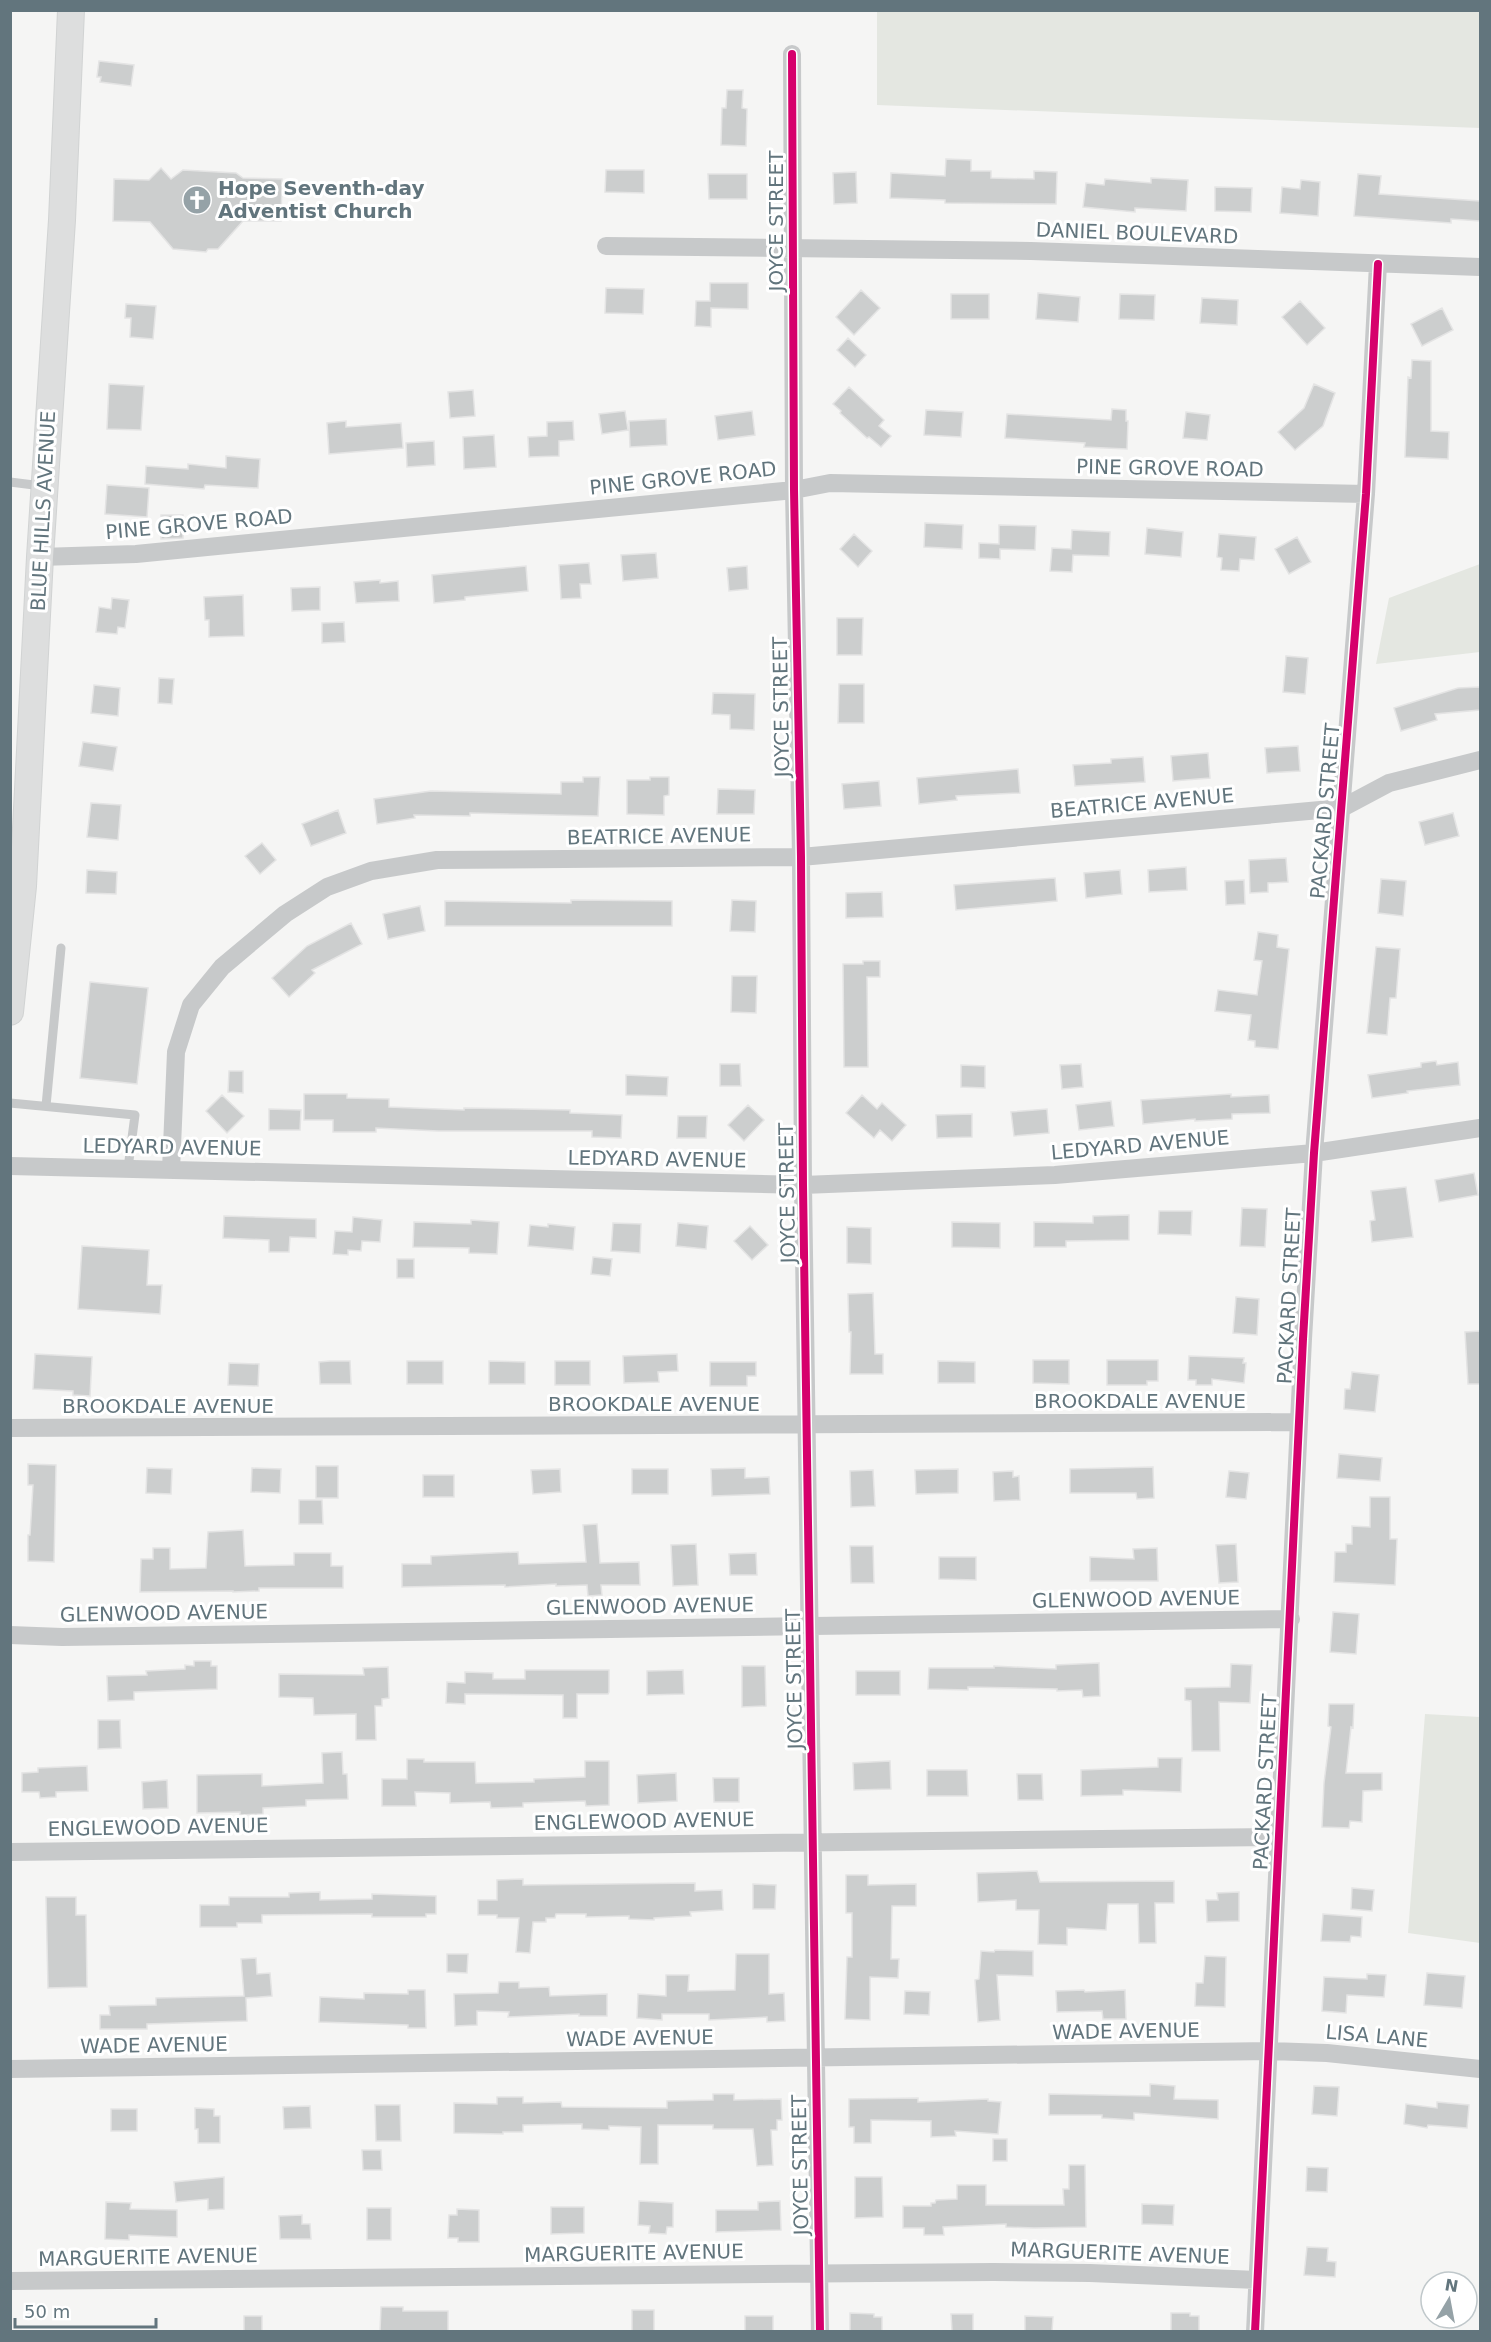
<svg xmlns="http://www.w3.org/2000/svg" width="1491" height="2342" font-family="'DejaVu Sans',sans-serif">
  <rect width="100%" height="100%" fill="#f5f5f4"/>
  <!-- green -->
  <path fill="#e4e7e1" d="M877,11h603v117l-603,-23z
    M1480,564v88l-104,12 13,-66z
    M1425,1714l55,3v226l-72,-10z"/>
  <!-- building -->
  <path fill="#cccece" stroke="#e4e4e4" stroke-width="1.5" d="M99,61l35,4 -3,21 -31,-4 1,-5h-4z
    M727,90h16l-1,18 5,1 -1,37 -25,-1 1,-37h4z
    M946,159l25,1v11h20v7l43,1v-8l23,1 -1,32 -111,-1v-3l-55,-2 1,-25 54,3z
    M161,168l10,11 12,-9 53,3 7,5 39,1 -1,42h-38l-25,28h-10l-2,3 -33,-3 -23,-27 -37,-1 1,-42 35,1z
    M606,170h38v23l-39,-1z
    M856,172l1,31 -23,1 -1,-31z
    M708,174h39v25h-38z
    M1358,174l23,2 -2,18 101,7v20l-29,-2v4l-97,-7z
    M1151,178l37,2 -2,31 -51,-3v4l-52,-5 3,-24 18,2 1,-6 46,4z
    M1301,180l19,2 -2,34 -38,-3 2,-26 18,2z
    M1215,187l37,1 -1,24 -36,-1z
    M710,283h38v26l-37,-1v19l-16,-1 1,-25h14z
    M606,288l38,1 -1,25 -38,-1z
    M861,290l19,18 -26,27 -18,-18z
    M1038,293l42,4 -2,25 -42,-3z
    M951,294h38v25h-38z
    M1120,294l35,1 -1,25 -35,-1z
    M1202,298l36,2 -1,25 -37,-2z
    M1300,301l25,27 -18,17 -25,-28z
    M126,304l30,2 -3,33 -23,-2 1,-19h-6z
    M1442,308l11,22 -31,16 -11,-22z
    M848,338l18,17 -11,12 -18,-17z
    M1412,360l19,1v70l18,1 -1,27 -43,-2 3,-80 3,1z
    M109,384l35,2 -3,44 -34,-1z
    M1314,384l21,9 -12,33 -28,24 -17,-18 26,-24z
    M849,387l35,33 -5,6 12,10 -10,11 -12,-10 -2,1 -27,-25 1,-2 -8,-7z
    M473,390l2,26 -25,2 -2,-26z
    M1112,409l14,1v11h2l-1,28 -43,-2 1,-4 -80,-5 2,-24 104,6z
    M926,410l37,2 -2,25 -37,-2z
    M625,411l3,19 -26,4 -3,-20z
    M752,411l3,24 -37,5 -3,-24z
    M1186,412l24,3 -3,25 -24,-2z
    M666,419l1,26 -37,2 -1,-26z
    M346,421v6l55,-4 2,25 -74,6 -2,-31z
    M573,421l1,19 -15,1v15l-30,1 -1,-20 19,-1v-14z
    M494,435l2,32 -32,2 -1,-32z
    M434,441l1,24 -28,2 -1,-24z
    M226,456l34,3 -2,29 -53,-3 -1,4 -59,-5 1,-18 42,3v-5l38,4z
    M107,485l42,3 -2,29 -42,-3z
    M161,515h22v23l-22,1z
    M925,523l38,2 -1,24 -38,-2z
    M999,525l37,1 -1,24 -35,-1v10l-21,-1v-15l20,1z
    M1147,528l36,4 -2,25 -36,-3z
    M1072,530l38,2 -1,24 -36,-1 -1,17 -22,-1 2,-23 19,1z
    M854,534l18,17 -14,16 -18,-18z
    M1219,534l37,3 -2,23 -14,-1 -1,12 -18,-1 1,-12 -5,-1z
    M1297,537l14,25 -22,12 -14,-25z
    M656,553l2,25 -35,3 -2,-26z
    M589,563l2,21h-11l1,14 -20,1 -2,-34z
    M526,566l2,25 -63,6v3l-31,3 -2,-28z
    M747,566l1,23 -19,2 -2,-23z
    M380,580v3l18,-2 1,20 -43,2 -2,-21z
    M320,587v23l-28,1 -1,-23z
    M243,595l1,41 -35,1v-17h-4l-1,-23z
    M112,598l17,2 -4,28 -7,-1 -1,7 -21,-2 3,-25 12,2z
    M837,618h26l-1,37h-25z
    M344,622l1,20 -23,1v-20z
    M1286,656l22,2 -3,36 -22,-2z
    M159,678l15,1 -2,25 -14,-1z
    M839,684h25v39h-26z
    M94,685l26,3 -2,28 -27,-3z
    M1480,687v23l-45,4 2,6 -36,11 -7,-23 64,-20z
    M713,693l42,1 -1,36 -24,-1v-14l-18,-1z
    M83,742l34,5 -4,24 -34,-5z
    M1298,746l2,25 -33,2 -2,-25z
    M1208,753l2,25 -37,3 -2,-25z
    M1143,757l2,25 -70,4 -2,-21 38,-2v-4z
    M1018,769l2,24 -64,3 1,4 -38,4 -2,-26z
    M583,777h17l-2,39 -128,-3v3l-56,-1 1,3 -38,6 -3,-25 57,-8 130,3v-12h22z
    M650,777h19v18l-5,1v19l-37,-1v-34h23z
    M879,781l2,25 -37,3 -2,-25z
    M718,789l37,1 -1,24h-37z
    M91,803l30,2 -3,35 -31,-3z
    M338,810l8,23 -35,13 -9,-22z
    M1453,813l6,23 -34,9 -6,-23z
    M262,843l14,17 -16,14 -15,-18z
    M1286,858l2,24 -20,1v9l-18,1 -1,-33z
    M1186,867l1,23 -38,2 -1,-22z
    M87,870l30,2 -1,22 -30,-1z
    M1120,870l2,24 -36,4 -2,-25z
    M1055,878l2,23 -101,9 -2,-25z
    M1381,879l25,2 -3,35 -25,-3z
    M1244,880l1,24 -19,1 -1,-24z
    M882,892l1,25 -37,1v-25z
    M571,900l101,1v25h-227v-25l126,2z
    M732,900l24,1 -1,31 -25,-1z
    M420,906l5,25 -37,8 -5,-25z
    M351,923l11,21 -50,26 3,3 -26,24 -17,-19 35,-32z
    M1258,932l20,3 -1,12 12,2 -11,100 -23,-2v-6l-7,-1 3,-25 -36,-4 3,-21 39,5 5,-34 -8,-1z
    M1376,947l24,2 -4,49h-6l-3,37 -20,-2z
    M863,961h17v16h-13l1,90h-24l-1,-103h20z
    M732,976h25l-1,37 -25,-1z
    M90,982l58,6 -11,96 -57,-6z
    M1436,1061l1,4 21,-3 2,23 -53,6 1,2 -36,5 -4,-23 53,-8v-4z
    M720,1064h20l1,22h-21z
    M1081,1064l2,23 -21,2 -2,-24z
    M961,1065l24,1v22l-24,-1z
    M229,1071h14v22l-15,-1z
    M626,1075l42,2 -1,19 -41,-1z
    M304,1094h43v4l42,1v8l75,3v-2l106,2v3l52,2 -1,23 -29,-1v-6h-154l-62,-3v4h-43v-12h-29z
    M1231,1094v3l38,-2 1,18 -38,1v5l-37,2v-2l-52,5 -2,-24z
    M222,1095l22,21 -17,17 -21,-22z
    M862,1095l15,14 5,-6 24,22 -14,16 -12,-11 -6,8 -28,-25z
    M1111,1101l3,25 -35,4 -3,-25z
    M748,1105l16,15 -20,21 -16,-16z
    M269,1109l32,1 -1,20h-31z
    M1047,1109l2,24 -35,3 -3,-24z
    M972,1114v23l-35,1 -1,-23z
    M678,1116h29l-1,22h-29z
    M1474,1173l4,22 -39,7 -4,-22z
    M1406,1187l7,50 -41,5 -2,-21 5,-1 -4,-29z
    M1242,1208l25,1 -2,38 -25,-1z
    M1159,1211h33l-1,24 -33,-1z
    M1129,1215v25l-63,1v6h-32v-25l59,1v-7z
    M224,1216l92,3v19l-26,-1 -1,15h-20v-12l-46,-2z
    M353,1217l29,3 -2,22 -18,-1 -1,10 -13,-1v5l-15,-1 2,-23 17,1z
    M471,1220l28,2 -2,32 -28,-1v-5l-56,-1 1,-25 57,2z
    M952,1222l48,1v25l-48,-1z
    M613,1223l28,1 -1,29 -29,-2z
    M678,1223l30,3 -2,23 -30,-3z
    M548,1224l27,3 -2,23 -45,-4 2,-21 18,2z
    M750,1226l18,19 -16,15 -18,-19z
    M847,1227l24,1v36l-24,-1z
    M82,1246l67,4 -2,35h15l-2,29 -82,-5z
    M593,1257l19,2 -2,17 -19,-2z
    M397,1259h17v19h-17z
    M873,1293l2,61h8v20h-33l1,-42h-2l-1,-38z
    M1236,1297l23,2 -2,36 -24,-2z
    M1480,1331v53h-12l-3,-52z
    M35,1354l57,3 -2,39 -17,-1v-4l-40,-2z
    M677,1354l1,17 -20,1 1,10 -35,1 -1,-27z
    M1189,1356l55,2 -1,5h3l-2,20 -32,-4v6h-16v-5h-8z
    M1033,1360h36v24l-36,-1z
    M1107,1360h51v21h-11v4h-40z
    M330,1361h20l1,23h-31l-1,-22z
    M407,1361h36v23h-36z
    M489,1361l36,1v22h-36z
    M555,1361h35v24h-35z
    M938,1361l37,1v21h-37z
    M710,1362h46v14h-9v10h-37z
    M229,1363l30,1 -1,22 -30,-1z
    M1352,1372l27,3 -4,37 -31,-3 1,-20h5z
    M1339,1454l43,4 -2,23 -43,-3z
    M28,1464l28,1 -2,97 -26,-1v-26h2l3,-50h-5z
    M316,1466h22v32h-22z
    M1153,1467l1,31 -17,1 -1,-6h-66v-24z
    M147,1468l25,1 -1,25 -25,-1z
    M252,1468l29,1 -1,24 -29,-1z
    M745,1468v10l24,-1 1,17 -58,2 -1,-27z
    M560,1469l1,23 -28,2 -2,-24z
    M632,1469h36v25h-36z
    M958,1469v24l-42,1 -1,-24z
    M873,1470l2,36 -24,1 -1,-36z
    M1013,1471v6l6,-1 1,24 -26,1 -1,-29z
    M1229,1471l20,2 -3,26 -20,-2z
    M423,1475h31v22h-31z
    M1370,1497h20v42h7l-2,46 -61,-3 1,-30h11v-8h6v-18l18,1z
    M299,1500h23l1,24h-24z
    M597,1524l3,39 39,-1 1,23h-39l1,10 -14,1 -1,-11 -31,1v-2l-51,3v-2l-103,2v-23h29v-8l87,-4 1,12 67,-2 -3,-37z
    M243,1530l2,36 49,-1v-12h37v13h12v22h-84v3l-26,1v-1l-93,1 1,-33h12v-11h17v21l36,-1 2,-36z
    M696,1544l2,41 -25,1 -2,-41z
    M1236,1544l2,38 -19,1 -3,-38z
    M850,1546h23l1,37h-23z
    M1157,1548l1,33h-68v-24l44,2 -1,-10z
    M756,1553l1,22h-27l-1,-21z
    M939,1557h37v23l-37,-1z
    M1333,1612l26,2 -3,40 -26,-2z
    M194,1661h17v5h6v23l-83,3v8l-26,1 -1,-25 40,-1 -1,-4 39,-2v-4l9,1z
    M1099,1663l1,33 -17,1 -1,-7 -25,1v-2l-89,-2v3l-40,-1 1,-21h65v-2l62,3v-4z
    M1231,1664l21,1 -2,38 -31,-1 1,49h-28l-1,-50 -6,-1v-12l45,-1z
    M742,1666h23l1,40 -24,1z
    M388,1667l1,31 -7,1v7h-7l1,34h-20v-26l-42,1 -1,-17 -34,-1v-23l85,1 -1,-7z
    M525,1670h84v22l-1,2h-31v24h-14v-23l-98,-1v10l-19,-1 1,-21 18,1v-11l28,1v6h32z
    M683,1670l1,24 -37,1v-24z
    M856,1671h44v24h-44z
    M1329,1704h25l-1,24 -2,-1 -5,46h36v17l-19,1 -1,31 -12,-1 -1,7 -27,-1 2,-44 7,-56 -3,-1z
    M98,1720h22l1,28 -23,1z
    M342,1752l1,22h4l1,25 -42,1v6l-43,2v6l-23,1v-3l-43,1v-38l65,-1v12l61,-3 -1,-30z
    M1158,1758h24l-1,34 -58,-2v5l-42,1v-26l77,-3z
    M407,1759h17v3h51l1,21 58,-1v-3l51,-2v-16h24v44l-23,1 -1,-5 -62,2v4l-32,1 -1,-6 -40,1v-10l-35,-1 1,14h-34v-27h25z
    M890,1761l1,28 -37,1 -1,-27z
    M87,1766l1,25 -32,1v5l-16,1 -1,-6h-17v-19l16,-1v-4z
    M927,1770h40l1,26h-41z
    M676,1773l1,28 -39,2 -1,-28z
    M1017,1774h25l1,26h-25z
    M713,1778h26v24h-25z
    M167,1780l1,28 -25,1 -1,-27z
    M1037,1871l3,11 134,-1v22h-19l1,40h-17l-1,-39h-30l-2,26 -39,-2v17l-29,-1 1,-34h-23v-10l-38,2 -1,-29z
    M846,1875h22v10l48,-1v22h-24l-1,53h8l-1,19 -28,-1v43l-25,-1 2,-62h5v-44h-6z
    M523,1879v6l172,-2v8l27,-1 1,20 -33,2 1,4 -37,2v2l-25,-1v-3l-43,1v-3h-30l-1,4h-9v4h-13l-3,31 -14,-1 3,-34h-22v-3h-19v-15h19v-20z
    M753,1884l23,1 -1,24h-22z
    M1352,1888l22,2 -2,21 -21,-2z
    M320,1892v8l52,-1v-5l64,2v18h-10v3h-54v-3l-110,1v8h-25v4h-37v-22h29v-8h60v-4z
    M1239,1892v29l-32,1 -1,-22h12l-1,-7z
    M46,1897h30v18h10l1,72 -39,1z
    M1323,1914l39,3 -1,20 -10,-1 -1,6 -29,-1z
    M995,1950l38,1v25l-36,-1 3,45 -22,2 -3,-42 4,-1 2,-28 13,1z
    M447,1954h21l-1,19 -20,-1z
    M736,1954h33v40l15,-1 1,28 -18,1v-5l-58,3v-6h-47v6l-25,-2 1,-24 28,2v-21h23l-1,16 47,-1z
    M1205,1956l21,1 -1,50 -30,-1 1,-23h7z
    M256,1958l1,16 13,-1 2,23 -26,2 1,23 -100,3v5h-47v-14h10l-1,-9 47,-1v-7l88,-2 -3,-37z
    M1427,1973l38,3 -3,32 -38,-3z
    M1367,1974l19,1 -2,22 -37,-2 -1,18 -24,-2 2,-34 43,2z
    M499,1982h20v6l30,-1 1,9 57,-2v22h-28v-2l-71,3 1,-5 -32,-1v14l-22,1 -1,-32 44,-1z
    M408,1990h17l1,38h-18v-3l-89,-3 1,-25 44,2v-6l44,1z
    M1084,1990l1,2 40,-2 1,29h-23l-1,-8 -45,1 -1,-21z
    M905,1991l25,1 -1,23 -25,-1z
    M1150,2084l25,2 -1,13 44,1v19l-84,-6v7l-32,-2v-3h-53v-21l101,2z
    M1314,2086l25,1 -2,29 -25,-2z
    M713,2094h21v6l47,-1 1,21h-5v10h-6l2,35 -16,1 -4,-37h-40v-4h-55v39h-18l1,-37 -32,-1v4l-27,-1v-5l-59,1v7h-20v2l-49,-1v-30l43,1v-7h26v6l38,-1 1,5 105,1v-7l46,-1z
    M918,2098v4l70,-3v2l13,1 -3,32 -43,-3 1,5 -25,1v-16l-60,-1v23h-17v-16h-5v-28z
    M1437,2102l32,3 -2,23 -39,-3 -1,3 -23,-4 2,-20 31,4z
    M375,2105h25l1,36h-25z
    M310,2106l1,22 -27,1 -1,-22z
    M195,2108l19,1v7h6v27h-22v-14h-3z
    M111,2109h26v22h-26z
    M993,2139h14v22h-14z
    M362,2150h19l1,20h-19z
    M1069,2165h16l1,62 -52,1 -28,-1v-3l-63,3 1,8h-20v-7h-21v-22h28v-3h4l1,-3 21,-1v-14h29v20h78l-1,-16h6z
    M1307,2167l21,1 -1,24 -21,-1z
    M224,2177v32l-16,1v-11l-32,3 -2,-20z
    M855,2177h27l1,40 -28,1z
    M639,2201l34,2v24h-6l-1,7 -17,-1 1,-7 -12,-1z
    M780,2201l1,29 -65,2v-22h42v-8z
    M106,2202l25,1 -1,6 47,1v27l-48,-2v5l-24,-1z
    M1142,2204l32,1 -1,20 -31,-1z
    M551,2207h33v26l-33,1z
    M367,2208h24v32h-24z
    M457,2209l22,1v32h-21v-4h-10l1,-23h8z
    M302,2215v9h8l1,15h-31l-1,-23z
    M1307,2247l21,1 -1,13 9,1 -1,15 -31,-2z
    M381,2307h22v4h45v20h-68z
    M632,2310h22v21h-22z
    M850,2313l24,1v3h8v14h-32z
    M1171,2313h19v3h9v15h-28z
    M951,2314h22v17h-21z
    M244,2316h18v15h-18z
    M745,2316h28v15h-28z
    M1025,2316l28,1 -1,14h-27z"/>
  <g fill="none" stroke-linecap="round" stroke-linejoin="round">
    <!-- secondary casing -->
    <g stroke="#d1d3d3" stroke-width="28">
      <path id="secondary" d="M10,1012l13,-126 17,-329 22,-337 9,-210"/>
    </g>
    <!-- lane -->
    <path stroke="#c7c9ca" stroke-width="9" d="M10,482l32,4
      M10,1103l125,12 -7,53
      M46,1106l15,-158"/>
    <!-- street -->
    <path stroke="#c7c9ca" stroke-width="18" d="M792,54l2,436 7,367 2,328 17,1147
      M606,246l425,5 449,16
      M40,557l96,-3 658,-64 36,-7 536,11
      M10,1166l793,19 252,-10 259,-22 166,-25
      M171,1170l5,-118 15,-47 31,-38 63,-53 42,-27 44,-16 66,-11 364,-3 541,-49 47,-25 91,-23
      M10,1428l1288,-6
      M10,1635l52,2 1229,-18
      M10,1852l1268,-15
      M10,2069l1260,-18 57,2 153,16
      M10,2281l983,-9 97,1 167,7
      M1255,2332l48,-993 11,-186 52,-659 12,-230"/>
    <!-- secondary -->
    <use href="#secondary" stroke="#dddede" stroke-width="26"/>
    <!-- cycleway casing -->
    <g stroke="#fff" stroke-width="11">
      <path id="cycleway" d="M792,54l2,436 7,367 2,328 17,1147
        M1255,2332l48,-993 11,-186 52,-659 12,-230"/>
    </g>
    <!-- cycleway -->
    <use href="#cycleway" stroke="#d6006c" stroke-width="8"/>
  </g>
  <!-- icons -->
  <defs>
    <g id="church-disc" transform="scale(1.5)"><circle r="9.5" fill="#95a2a7" stroke="#fff"/><path d="M-1.2-6h2.4v3.5h3.3v2.4h-3.3V6h-2.4V-.1h-3.3v-2.4h3.3Z" fill="#fff"/></g>
  </defs>
  <g fill-rule="evenodd">
    <use href="#church-disc" x="197" y="200"/>
  </g>
  <g text-anchor="middle" stroke-width="6" stroke-linejoin="round" paint-order="stroke">
    <!-- poi labels -->
    <g font-size="20" font-weight="bold" fill="#62757d" stroke="#fff" text-anchor="start">
      <text x="218" y="195">Hope Seventh-day<tspan x="218" dy="23">Adventist Church</tspan></text>
    </g>
    <!-- street labels -->
    <g font-size="20" fill="#62757d" stroke="#fff">
      <text transform="translate(776 221) rotate(-90)" y="7">JOYCE STREET</text>
      <text transform="translate(1137 233) rotate(2)" y="7">DANIEL BOULEVARD</text>
      <text transform="translate(1170 468) rotate(1)" y="7">PINE GROVE ROAD</text>
      <text transform="translate(683 478) rotate(-6)" y="7">PINE GROVE ROAD</text>
      <text transform="translate(43 511) rotate(-87)" y="7">BLUE HILLS AVENUE</text>
      <text transform="translate(199 524) rotate(-5)" y="7">PINE GROVE ROAD</text>
      <text transform="translate(781 707) rotate(-91)" y="7">JOYCE STREET</text>
      <text transform="translate(1142 803) rotate(-5)" y="7">BEATRICE AVENUE</text>
      <text transform="translate(1325 811) rotate(-85)" y="7">PACKARD STREET</text>
      <text transform="translate(659 836) rotate(-1)" y="7">BEATRICE AVENUE</text>
      <text transform="translate(1140 1145) rotate(-5)" y="7">LEDYARD AVENUE</text>
      <text transform="translate(172 1147) rotate(1)" y="7">LEDYARD AVENUE</text>
      <text transform="translate(657 1159) rotate(1)" y="7">LEDYARD AVENUE</text>
      <text transform="translate(787 1193) rotate(-91)" y="7">JOYCE STREET</text>
      <text transform="translate(1289 1296) rotate(-87)" y="7">PACKARD STREET</text>
      <text x="1140" y="1408">BROOKDALE AVENUE</text>
      <text x="654" y="1411">BROOKDALE AVENUE</text>
      <text x="168" y="1413">BROOKDALE AVENUE</text>
      <text transform="translate(1136 1599) rotate(-1)" y="7">GLENWOOD AVENUE</text>
      <text transform="translate(650 1606) rotate(-1)" y="7">GLENWOOD AVENUE</text>
      <text transform="translate(164 1613) rotate(-1)" y="7">GLENWOOD AVENUE</text>
      <text transform="translate(794 1679) rotate(-91)" y="7">JOYCE STREET</text>
      <text transform="translate(1265 1782) rotate(-87)" y="7">PACKARD STREET</text>
      <text transform="translate(644 1821) rotate(-1)" y="7">ENGLEWOOD AVENUE</text>
      <text transform="translate(158 1827) rotate(-1)" y="7">ENGLEWOOD AVENUE</text>
      <text transform="translate(1126 2031) rotate(-1)" y="7">WADE AVENUE</text>
      <text transform="translate(1377 2036) rotate(5)" y="7">LISA LANE</text>
      <text transform="translate(640 2038) rotate(-1)" y="7">WADE AVENUE</text>
      <text transform="translate(154 2045) rotate(-1)" y="7">WADE AVENUE</text>
      <text transform="translate(800 2165) rotate(-91)" y="7">JOYCE STREET</text>
      <text transform="translate(634 2253) rotate(-1)" y="7">MARGUERITE AVENUE</text>
      <text transform="translate(1120 2253) rotate(2)" y="7">MARGUERITE AVENUE</text>
      <text transform="translate(148 2257) rotate(-1)" y="7">MARGUERITE AVENUE</text>
    </g>
  </g>
  <!-- border -->
  <rect width="1491" height="2342" fill="none" stroke="#62757d" stroke-width="24"/>
  <!-- north arrow -->
  <g transform="translate(1449 2300) rotate(10)"><circle r="28" fill="#ffffff" stroke="#c0c8cb" stroke-width="1.5"/>
  <path d="M0-4.5L10 22L0 15L-10 22Z" fill="#95a2a7"/>
  <text y="-9" font-size="16" font-weight="bold" text-anchor="middle" fill="#62757d">N</text>
  </g>
  <!-- scale -->
  <path d="M15 2318v9h141v-9" fill="none" stroke="#62757d" stroke-width="3"/>
  <text x="24" y="2318" font-size="18" fill="#62757d" stroke="#ffffff" stroke-width="4.5" paint-order="stroke">50 m</text>
</svg>
